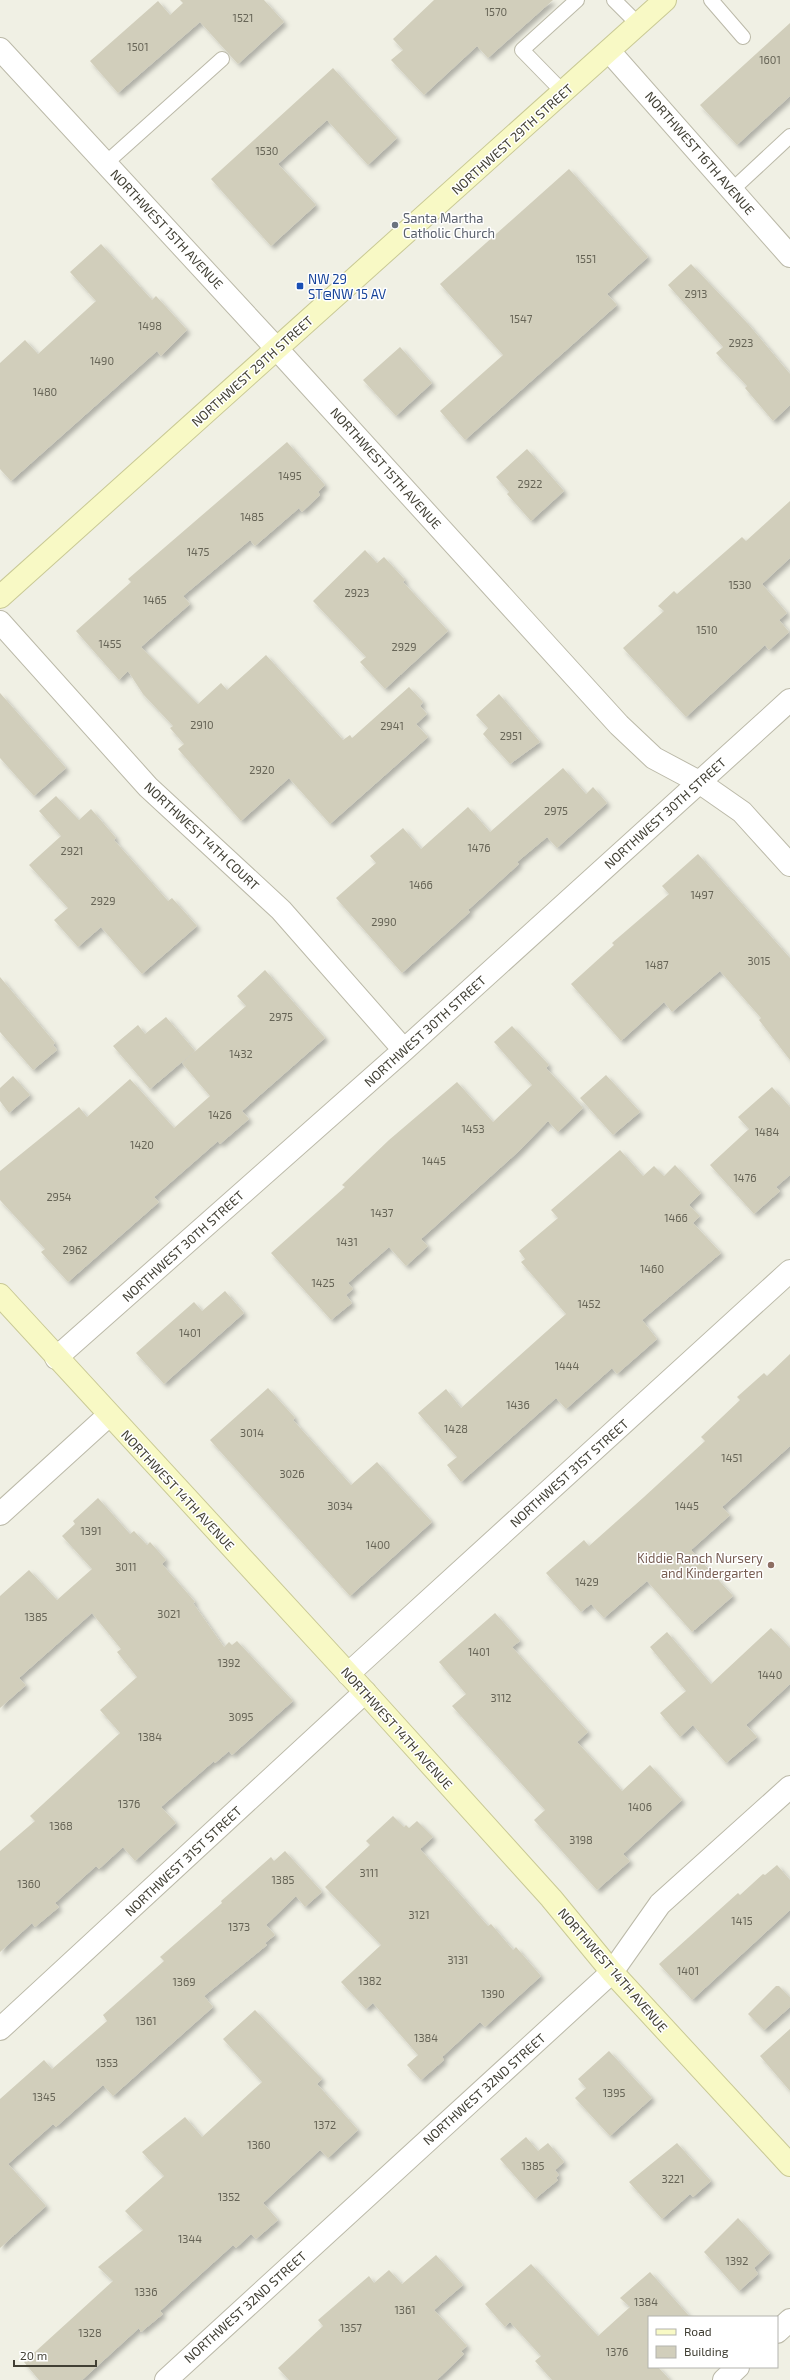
<svg xmlns="http://www.w3.org/2000/svg" width="790" height="2380" font-family="'Exo 2',sans-serif">
  <defs>
    <filter id="shadow"><feDropShadow dx="3.5" dy="3.5" stdDeviation="2" flood-color="#0004"/></filter>
  </defs>
  <rect width="100%" height="100%" fill="#f0f0e4"/>
  <!-- building -->
  <path fill="#d1cebb" filter="url(#shadow)" d="M180,0h84l20,22 -46,42 -38,-42 -82,71 -28,-32 68,-60 12,14 13,-12z
    M434,0h119l-65,58 -11,-12 -53,49 -33,-35 12,-10 -10,-11z
    M790,23v73l-53,49 -37,-40z
    M333,68l64,70 -29,27 -41,-45 -49,44 38,41 -45,41 -60,-67z
    M569,169l79,88 -41,37 10,11 -152,135 -25,-29 63,-56 -63,-71z
    M101,244l51,56 4,-4 31,34 -26,26 -4,-5 -146,130 -11,-12v-106l25,-23 13,14 58,-53 -26,-29z
    M691,264l58,61 41,49v31l-17,16 -28,-33 2,-2 -31,-33 7,-6 -55,-62z
    M400,347l32,36 -36,33 -33,-36z
    M287,442l38,43 -7,7 2,3 -18,17 -3,-4 -44,38 -5,-6 -67,56 7,8 -49,43 57,57 23,-21 6,7 39,-35 77,85 7,-5 2,3 57,-51 14,15 -3,4 7,8 -11,10 12,13 -98,87 -41,-46 -48,43 -63,-72 6,-5 -14,-16 3,-2 -30,-32 -15,-23 -9,9 -43,-49 55,-49 -3,-3z
    M527,449l37,42 -33,30 -24,-27 2,-2 -13,-15z
    M790,501v57l-28,26 25,29 -8,7 10,12 -20,18 -4,-5 -79,72 -63,-69 41,-37 -6,-5 16,-15 3,3 65,-57 4,4z
    M365,550l12,13 7,-6 21,23 -2,2 45,49 -63,58 -25,-27 6,-5 -53,-56z
    M0,693l66,75 -32,28 -34,-38z
    M499,694l41,48 -30,22 -27,-30 5,-6 -12,-13z
    M563,768l23,26 7,-7 14,16 -50,45 -10,-11 -30,25 2,2 -51,46 2,2 -68,61 -66,-75 40,-35 -6,-7 33,-28 18,21 47,-42 22,25z
    M56,796l23,24 12,-11 25,29 -2,2 54,61 4,-3 25,28 -55,48 -41,-47 -23,20 -24,-27 14,-12 -39,-43 32,-29 -22,-25z
    M698,854l92,104v102l-31,-40 2,-2 -41,-47 -48,41 -8,-10 -43,39 -50,-57 43,-39 -2,-2 57,-49 -7,-8z
    M265,970l60,68 -83,73 7,8 -29,25 -2,-3 -64,56 5,5 -91,80 -27,-30 4,-3 -45,-49v-29l79,-64 8,10 43,-38 44,49 36,-32 -28,-33 64,-57 -9,-10z
    M0,977l55,66 -2,2 4,5 -24,20 -33,-38z
    M166,1017l29,34 -45,38 -37,-43 25,-21 7,9z
    M512,1026l37,39 -3,3 37,40 -25,24 -10,-11 -29,30 -98,88 7,7 -22,20 -17,-19 -41,36 5,6 -7,6 6,8 -21,17 -60,-67 74,-66 -3,-2 47,-45 68,-58 36,40 39,-37 -38,-43z
    M606,1075l34,37 -27,23 -33,-37z
    M13,1076l17,19 -21,18 -9,-12v-13z
    M772,1087l18,20v68l-14,12 4,4 -26,23 -44,-49 39,-36 -11,-12z
    M620,1150l23,26 11,-10 10,10 11,-11 26,28 -12,12 11,11 -7,7 28,30 -79,67 15,19 -40,35 -5,-6 -46,41 -10,-11 -95,84 -14,-17 10,-8 -39,-44 28,-24 15,19 105,-94 -45,-52 4,-3 -6,-8 39,-33 -7,-8z
    M225,1291l19,22 -80,71 -28,-31 58,-51 8,9z
    M790,1354v92l-68,61 8,8 -39,35 42,46 -41,36 -45,-51 -43,37 -13,-14 -10,8 -35,-39 38,-33 5,6 55,-49 61,-56 -4,-4 39,-37 -3,-3 27,-24 3,3z
    M268,1388l27,30 -2,2 58,65 26,-23 55,60 -82,74 -140,-156z
    M98,1498l32,36 4,-3 13,14 3,-3 16,18 -4,4 33,38 -2,1 31,44 5,-5 3,3 5,-4 56,60 -61,54 -3,-4 -14,12 -1,-2 -53,46 15,16 -41,38 -12,-14 -24,22 -3,-3 -41,37 4,4 -24,20 -3,-4 -32,29v-101l35,-30 -5,-5 90,-83 -20,-23 37,-33 -20,-25 4,-3 -29,-36 -73,65 7,7 -26,23v-112l29,-26 28,30 35,-31 -30,-33 13,-12 -2,-3z
    M495,1613l25,28 -8,6 76,85 -11,10 45,49 28,-26 32,35 -59,54 7,7 -33,29 -63,-70 11,-10 -93,-104 14,-12 -27,-32z
    M771,1628l19,20v36l-44,41 11,12 -31,26 -33,-38 -13,12 -20,-24 26,-22 -36,-44 17,-15 44,52z
    M393,1816l11,11 2,-2 3,3 8,-7 16,16 -13,12 68,77 3,-2 22,26 3,-3 25,29 -56,51 -5,-5 -38,35 2,3 -23,20 -14,-15 11,-10 -45,-52 -7,6 -25,-27 40,-37 -56,-58 45,-42 -4,-4z
    M285,1851l37,41 -17,15 -9,-11 -30,29 9,10 -10,8 2,2 -63,51 9,11 -100,89 -10,-11 -47,42 -3,-3 -45,40 38,42 -46,42v-149l44,-39 8,9 55,-48 -4,-6 61,-54 -4,-4 62,-54 -1,-2 50,-44 3,4z
    M777,1865l13,15v30l-98,90 -33,-36 79,-71 2,2 23,-21 2,1z
    M776,1986h3l11,11v10l-26,23 -16,-16z
    M255,2010l67,69 -5,5 41,46 -30,28 -8,-8 -57,53 15,17 -22,19 -5,-5 -15,14 -3,-3 -73,66 3,3 -22,18 -2,-4 -57,52h-43l-15,-18 89,-81 -15,-14 45,-37 -18,-19 39,-35 -22,-24 43,-35 17,20 60,-55 -39,-43z
    M790,2029v62l-30,-35z
    M609,2051l43,47 -42,38 -35,-38 11,-10 -8,-9z
    M526,2137l12,14 10,-8 16,19 -9,8 4,5 -3,3 2,2 -23,19 -35,-40z
    M677,2143l34,38 -18,16 -3,-3 -28,25 -33,-37z
    M738,2218l32,35 -16,15 4,6 -19,17 -35,-39z
    M436,2255l27,30 -29,25 33,36 -6,5 3,3 -27,26h-148l-11,-12 45,-42 -5,-6 51,-44 5,7 15,-13 13,14z
    M531,2264l67,72 32,-29 -10,-9 30,-26 40,45h-41v50h9l12,13h-118l-17,-19 6,-5 -31,-34 -5,5 -20,-23z"/>
  <g fill="none" stroke-linecap="round" stroke-linejoin="round">
    <!-- lane casing -->
    <g stroke="#bbb9a8" stroke-width="16">
      <path id="lane" d="M614,0l24,24
        M711,0l32,37
        M563,92l-41,-42 55,-50
        M106,163l116,-104
        M732,190l58,-54"/>
    </g>
    <!-- street casing -->
    <g stroke="#bbb9a8" stroke-width="24">
      <path id="street" d="M0,49l277,300 342,376 35,33 45,24 43,30 48,53
        M609,51l181,205
        M0,622l148,165 133,123 123,140
        M56,1358l348,-308 386,-350
        M0,1514l109,-99
        M348,1674l442,-403
        M0,2029l365,-337
        M777,2332l13,-12
        M166,2380l446,-408 48,-68 130,-117
        M724,2380l14,-13"/>
    </g>
    <!-- secondary casing -->
    <g stroke="#c9c995" stroke-width="24">
      <path id="secondary" d="M0,597l665,-597
        M0,1295l365,397 186,206 61,74 178,193"/>
    </g>
    <!-- lane -->
    <use href="#lane" stroke="#fff" stroke-width="14"/>
    <!-- street -->
    <use href="#street" stroke="#fff" stroke-width="22"/>
    <!-- secondary -->
    <use href="#secondary" stroke="#f8f9c5" stroke-width="22"/>
  </g>
  <!-- markers -->
  <circle fill="#6b7280" stroke="#fff" stroke-width="1.5" cx="395" cy="225" r="4"/>
  <rect fill="#1a4fb4" stroke="#fff" stroke-width="1.5" x="296" y="282" width="8" height="8" rx="2"/>
  <circle fill="#8d6e63" stroke="#fff" stroke-width="1.5" cx="771" cy="1565" r="4"/>
  <g text-anchor="middle" stroke-width="3" stroke-linejoin="round" paint-order="stroke">
    <!-- number labels -->
    <g font-size="11" fill="#666456">
      <text x="496" y="16">1570</text>
      <text x="243" y="22">1521</text>
      <text x="138" y="51">1501</text>
      <text x="770" y="64">1601</text>
      <text x="267" y="155">1530</text>
      <text x="586" y="263">1551</text>
      <text x="696" y="298">2913</text>
      <text x="521" y="323">1547</text>
      <text x="150" y="330">1498</text>
      <text x="741" y="347">2923</text>
      <text x="102" y="365">1490</text>
      <text x="45" y="396">1480</text>
      <text x="290" y="480">1495</text>
      <text x="530" y="488">2922</text>
      <text x="252" y="521">1485</text>
      <text x="198" y="556">1475</text>
      <text x="740" y="589">1530</text>
      <text x="357" y="597">2923</text>
      <text x="155" y="604">1465</text>
      <text x="707" y="634">1510</text>
      <text x="110" y="648">1455</text>
      <text x="404" y="651">2929</text>
      <text x="202" y="729">2910</text>
      <text x="392" y="730">2941</text>
      <text x="511" y="740">2951</text>
      <text x="262" y="774">2920</text>
      <text x="556" y="815">2975</text>
      <text x="479" y="852">1476</text>
      <text x="72" y="855">2921</text>
      <text x="421" y="889">1466</text>
      <text x="702" y="899">1497</text>
      <text x="103" y="905">2929</text>
      <text x="384" y="926">2990</text>
      <text x="759" y="965">3015</text>
      <text x="657" y="969">1487</text>
      <text x="281" y="1021">2975</text>
      <text x="241" y="1058">1432</text>
      <text x="220" y="1119">1426</text>
      <text x="473" y="1133">1453</text>
      <text x="767" y="1136">1484</text>
      <text x="142" y="1149">1420</text>
      <text x="434" y="1165">1445</text>
      <text x="745" y="1182">1476</text>
      <text x="59" y="1201">2954</text>
      <text x="382" y="1217">1437</text>
      <text x="676" y="1222">1466</text>
      <text x="347" y="1246">1431</text>
      <text x="75" y="1254">2962</text>
      <text x="652" y="1273">1460</text>
      <text x="323" y="1287">1425</text>
      <text x="589" y="1308">1452</text>
      <text x="190" y="1337">1401</text>
      <text x="567" y="1370">1444</text>
      <text x="518" y="1409">1436</text>
      <text x="456" y="1433">1428</text>
      <text x="252" y="1437">3014</text>
      <text x="732" y="1462">1451</text>
      <text x="292" y="1478">3026</text>
      <text x="340" y="1510">3034</text>
      <text x="687" y="1510">1445</text>
      <text x="91" y="1535">1391</text>
      <text x="378" y="1549">1400</text>
      <text x="126" y="1571">3011</text>
      <text x="587" y="1586">1429</text>
      <text x="169" y="1618">3021</text>
      <text x="36" y="1621">1385</text>
      <text x="479" y="1656">1401</text>
      <text x="229" y="1667">1392</text>
      <text x="770" y="1679">1440</text>
      <text x="501" y="1702">3112</text>
      <text x="241" y="1721">3095</text>
      <text x="150" y="1741">1384</text>
      <text x="129" y="1808">1376</text>
      <text x="640" y="1811">1406</text>
      <text x="61" y="1830">1368</text>
      <text x="581" y="1844">3198</text>
      <text x="369" y="1877">3111</text>
      <text x="283" y="1884">1385</text>
      <text x="29" y="1888">1360</text>
      <text x="419" y="1919">3121</text>
      <text x="742" y="1925">1415</text>
      <text x="239" y="1931">1373</text>
      <text x="458" y="1964">3131</text>
      <text x="688" y="1975">1401</text>
      <text x="370" y="1985">1382</text>
      <text x="184" y="1986">1369</text>
      <text x="493" y="1998">1390</text>
      <text x="146" y="2025">1361</text>
      <text x="426" y="2042">1384</text>
      <text x="107" y="2067">1353</text>
      <text x="614" y="2097">1395</text>
      <text x="44" y="2101">1345</text>
      <text x="325" y="2129">1372</text>
      <text x="259" y="2149">1360</text>
      <text x="533" y="2170">1385</text>
      <text x="673" y="2183">3221</text>
      <text x="229" y="2201">1352</text>
      <text x="190" y="2243">1344</text>
      <text x="737" y="2265">1392</text>
      <text x="146" y="2296">1336</text>
      <text x="646" y="2306">1384</text>
      <text x="405" y="2314">1361</text>
      <text x="351" y="2332">1357</text>
      <text x="90" y="2337">1328</text>
      <text x="617" y="2356">1376</text>
    </g>
    <!-- street labels -->
    <g font-size="13" fill="#424035" stroke="#fff">
      <text transform="translate(512 139) rotate(-42)" y="5">NORTHWEST 29TH STREET</text>
      <text transform="translate(700 153) rotate(49)" y="5">NORTHWEST 16TH AVENUE</text>
      <text transform="translate(167 229) rotate(47)" y="5">NORTHWEST 15TH AVENUE</text>
      <text transform="translate(252 371) rotate(-42)" y="5">NORTHWEST 29TH STREET</text>
      <text transform="translate(386 468) rotate(48)" y="5">NORTHWEST 15TH AVENUE</text>
      <text transform="translate(665 813) rotate(-42)" y="5">NORTHWEST 30TH STREET</text>
      <text transform="translate(202 836) rotate(43)" y="5">NORTHWEST 14TH COURT</text>
      <text transform="translate(425 1031) rotate(-42)" y="5">NORTHWEST 30TH STREET</text>
      <text transform="translate(183 1246) rotate(-42)" y="5">NORTHWEST 30TH STREET</text>
      <text transform="translate(569 1473) rotate(-42)" y="5">NORTHWEST 31ST STREET</text>
      <text transform="translate(178 1490) rotate(47)" y="5">NORTHWEST 14TH AVENUE</text>
      <text transform="translate(397 1728) rotate(48)" y="5">NORTHWEST 14TH AVENUE</text>
      <text transform="translate(183 1861) rotate(-43)" y="5">NORTHWEST 31ST STREET</text>
      <text transform="translate(613 1970) rotate(49)" y="5">NORTHWEST 14TH AVENUE</text>
      <text transform="translate(484 2089) rotate(-42)" y="5">NORTHWEST 32ND STREET</text>
      <text transform="translate(245 2307) rotate(-42)" y="5">NORTHWEST 32ND STREET</text>
    </g>
    <!-- worship labels -->
    <g font-size="13" fill="#5b616d" stroke="#fff" text-anchor="start">
      <text x="403" y="223">Santa Martha<tspan x="403" dy="15">Catholic Church</tspan></text>
    </g>
    <!-- transit labels -->
    <g font-size="13" fill="#164399" stroke="#fff" text-anchor="start">
      <text x="308" y="284">NW 29<tspan x="308" dy="15">ST@NW 15 AV</tspan></text>
    </g>
    <!-- education labels -->
    <g font-size="13" fill="#785e54" stroke="#fff" text-anchor="end">
      <text x="763" y="1563">Kiddie Ranch Nursery<tspan x="763" dy="15">and Kindergarten</tspan></text>
    </g>
  </g>
  <!-- legend -->
  <rect x="648" y="2316" width="130" height="52" fill="#ffffff" stroke="#b3b3ae"/>
  <rect x="656" y="2329" width="20" height="6" fill="#f8f9c5" stroke="#b3b3ae"/>
  <text x="684" y="2336" font-size="12" fill="#424035">Road</text>
  <rect x="656" y="2346" width="20" height="12" fill="#d1cebb" stroke="#b3b3ae"/>
  <text x="684" y="2356" font-size="12" fill="#424035">Building</text>
  <!-- scale -->
  <path d="M14 2360v6h82v-6" fill="none" stroke="#424035" stroke-width="2"/>
  <text x="20" y="2360" font-size="12" fill="#424035" stroke="#ffffff" stroke-width="3" paint-order="stroke">20 m</text>
</svg>
